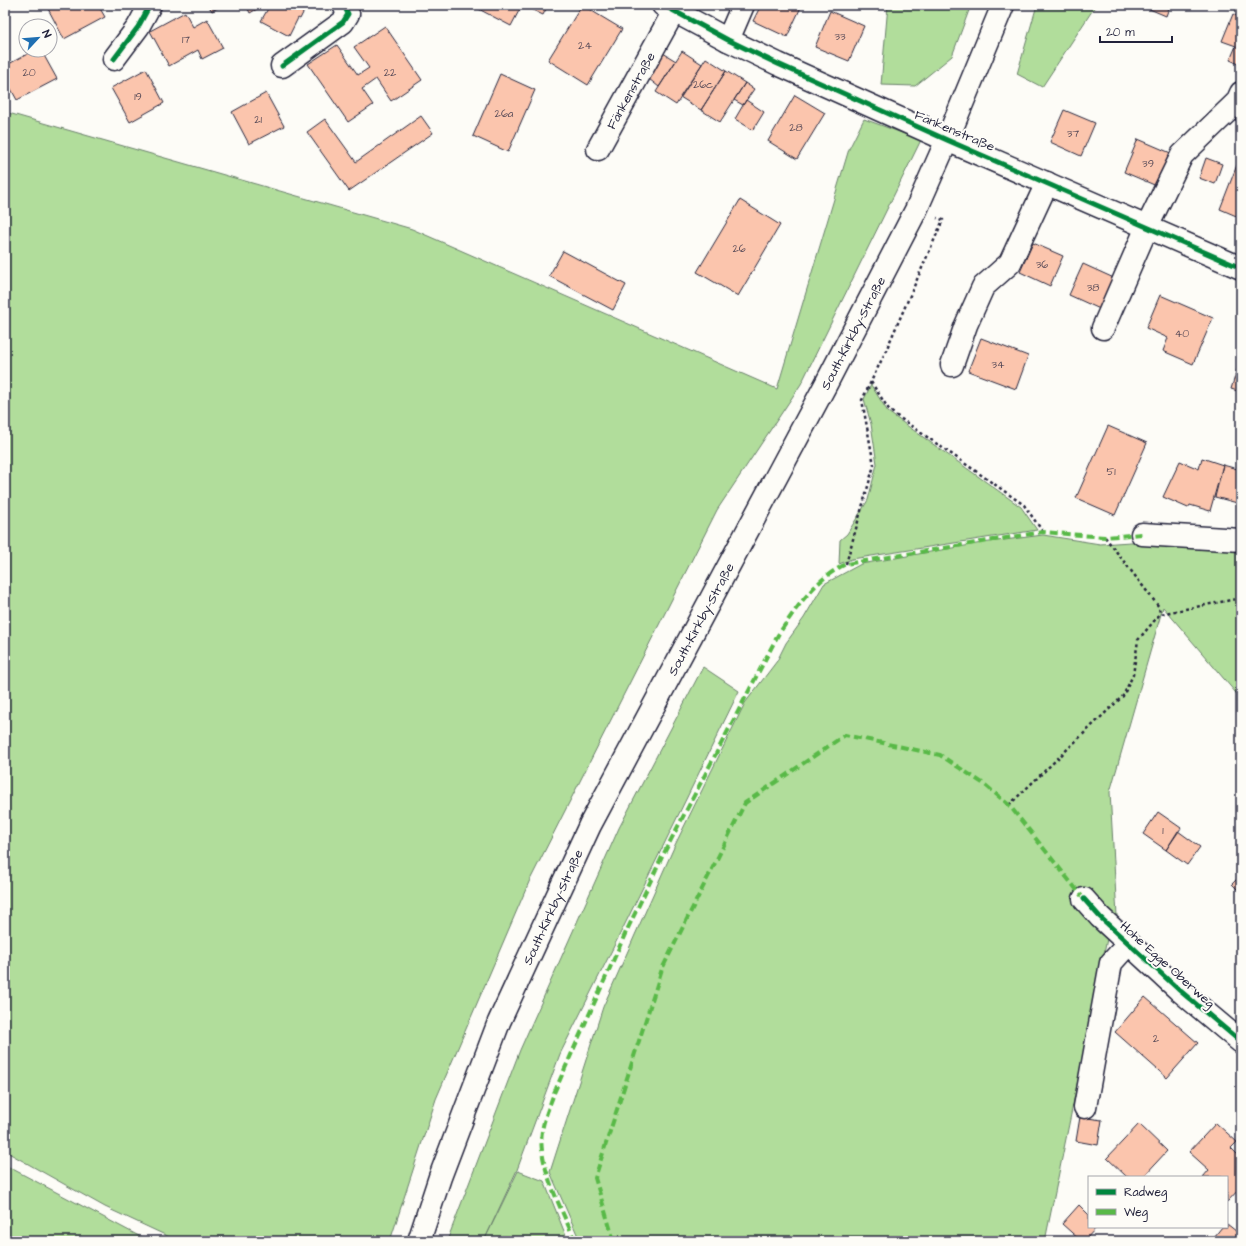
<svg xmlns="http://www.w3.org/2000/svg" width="1246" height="1246" font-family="'Architects Daughter',sans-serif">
  <rect width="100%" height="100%" fill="#fdfcf7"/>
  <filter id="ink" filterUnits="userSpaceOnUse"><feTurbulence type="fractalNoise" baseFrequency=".025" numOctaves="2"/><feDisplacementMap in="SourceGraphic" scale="8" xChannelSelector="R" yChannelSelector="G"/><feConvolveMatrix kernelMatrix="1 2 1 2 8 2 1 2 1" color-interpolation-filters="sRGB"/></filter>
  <g filter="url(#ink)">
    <!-- green -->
    <path fill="#b1dd9b" stroke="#6a806b" d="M888,5h83l-19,51 -37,30 -34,-1z
      M1037,5h59l-54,82 -25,-13z
      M5,112l407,117 365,160 72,-240 15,-30 57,21 -120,244 -84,126 -188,372 -93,217 -46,142h-212l-73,-34 -100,-56z
      M871,385l17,27 133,95 16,23 -185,29 -13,5 1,-24 7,-6 21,-34 9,-36 -6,-40 -7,-25z
      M1043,535l57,9 46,-3 95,5v153l-78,-92 -53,185 7,124 -9,18 -63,307h-465l-30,-69 53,-165 72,-162 70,-142 32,-42 9,-18 18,-25 20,-34 37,-20 121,-21z
      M703,667l36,24 -115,235 -64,128 -43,116 -33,71h-37l73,-191 99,-222z
      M5,1165l132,70 15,6h-147z
      M518,1171l26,10 24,60h-84z"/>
    <!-- building -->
    <path fill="#fbc5ad" stroke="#22223b" d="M46,5h52l7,12 -41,22z
      M208,5h15l-11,6z
      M246,5h18l-14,8z
      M270,5h37l-7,14 -2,-1 -9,18 -28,-15z
      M471,5h77l-5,10 -21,-10 -11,21z
      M582,5l40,24 -34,56 -40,-25z
      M761,5h41l-15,32 -34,-16z
      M1140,5h30l-4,11z
      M830,11l34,15 -15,35 -34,-14z
      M185,12l8,15 14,-8 16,29 -21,11 -4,-9 -29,16 -19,-35z
      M1233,14l8,4v47l-11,-5 6,-14 -14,-5z
      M385,26l37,54 -31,21 -15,-22 -14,10 11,16 -25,17 -40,-58 29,-19 21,30 11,-7 -15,-21z
      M35,50h6l16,29 -40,21 -12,-22v-12z
      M682,51l20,13 -26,41 -20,-13z
      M663,53l13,8 -17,26 -10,-8z
      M706,58l20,13 -25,39 -21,-13z
      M146,69l18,34 -34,19 -19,-34z
      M726,71l19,12 -25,39 -19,-12z
      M500,74l35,16 -27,62 -35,-16z
      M745,83l9,6 -11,16 -9,-5z
      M266,93l18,33 -35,18 -17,-32z
      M795,95l30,18 -28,46 -29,-18z
      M746,100l18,12 -11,18 -18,-11z
      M1064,110l31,13 -14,33 -31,-14z
      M421,116l12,17 -84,58 -42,-59 18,-13 31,43z
      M1138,139l35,15 -14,33 -35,-15z
      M1206,158l16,6 -7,20 -16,-6z
      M1237,165l4,2v51l-21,-9z
      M740,200l40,25 -42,71 -41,-24z
      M1033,243l30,13 -13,30 -30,-14z
      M563,251l63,34 -13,25 -64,-34z
      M1083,264l33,15 -14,31 -33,-15z
      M1160,295l53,23 -20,46 -30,-13 5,-13 -22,-10z
      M981,338l47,18 -12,33 -48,-18z
      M1241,357v35l-10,-3z
      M1108,426l39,17 -32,72 -39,-17z
      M1202,458l21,7 -13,46 -20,-6 -2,3 -25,-11 17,-36 19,8z
      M1223,465l18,5v34l-26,-7z
      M1158,812l23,16 -15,22 -23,-16z
      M1178,831l22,16 -13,18 -21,-15z
      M1241,875v18l-9,-9z
      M1145,997l53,46 -31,35 -52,-46z
      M1080,1117l22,3 -4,25 -22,-4z
      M1216,1123l21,19 -6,6 10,10v29l-14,15v-25h-24l6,-7 -20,-18z
      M1139,1124l28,27 -24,26h-16l-20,-19z
      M1079,1205l10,10v12h8l-13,14h-3l-19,-17z
      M1227,1224l14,11v6h-30l11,-14h5z"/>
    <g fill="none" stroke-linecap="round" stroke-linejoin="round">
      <!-- minor casing -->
      <g stroke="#22223b" stroke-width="25">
        <g id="minor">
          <path d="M663,5l65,35 50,24 169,76 294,128"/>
          <path d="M728,40l15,-35"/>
          <path d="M114,59l24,-32 12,-22"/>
          <path d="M282,66l61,-44 5,-8 -4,-9"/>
          <path id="s1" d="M598,149l76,-138"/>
          <path d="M1103,328l44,-101 35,-72 55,-53 4,-9"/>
          <path d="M952,365l14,-40 17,-38 27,-24 37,-80"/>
          <path d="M1142,534l99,6"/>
          <path d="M1084,899l16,18 78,72 63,53"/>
          <path d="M1085,1107l26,-144 18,-20"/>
        </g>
      </g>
      <!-- major casing -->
      <g stroke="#22223b" stroke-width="25">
        <g id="major">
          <path id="s2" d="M419,1241l21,-64 59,-155 91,-197 236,-441 90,-174 31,-70 56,-135"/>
        </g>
      </g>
      <!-- path -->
      <path stroke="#22223b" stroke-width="2.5" stroke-dasharray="3 3" stroke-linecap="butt" d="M871,382l19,29 134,94 19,27
        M1105,537l54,70 1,7
        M846,564l28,-99 -12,-65 22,-45 59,-135 -6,-2
        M1009,805l114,-109 10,-21 5,-35 22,-26 81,-16"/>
      <!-- minor -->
      <use href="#minor" stroke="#fdfcf7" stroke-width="22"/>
      <!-- major -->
      <use href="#major" stroke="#fdfcf7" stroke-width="22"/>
      <!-- quiet -->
      <path stroke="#58b947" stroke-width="4" stroke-dasharray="8 4" stroke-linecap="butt" d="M575,1241c-13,-32 -38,-76 -33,-110 2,-13 8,-26 12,-38l72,-161 37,-77 115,-220c19,-28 37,-56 68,-71l197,-32 62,5 37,-3
        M614,1241l-19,-63 67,-209 83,-166 100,-68 95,20 44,29 25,21 75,94"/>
      <!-- cycleway casing -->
      <g stroke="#fdfcf7" stroke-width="8">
        <path id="cycleway" d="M663,5l65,35 50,24 169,76 294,128
          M114,59l24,-32 12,-22
          M282,66l61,-44 5,-8 -4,-9
          M1084,899l16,18 78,72 63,53"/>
      </g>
      <!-- cycleway -->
      <use href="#cycleway" stroke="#00873e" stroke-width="5"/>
    </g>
  </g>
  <g text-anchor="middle" stroke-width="4" stroke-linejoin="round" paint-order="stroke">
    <!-- number labels -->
    <g font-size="11" fill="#584b58">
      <text x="840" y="40">33</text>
      <text x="186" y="43">17</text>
      <text x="585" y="49">24</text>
      <text x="29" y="76">20</text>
      <text x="390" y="76">22</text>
      <text x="703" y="88">26c</text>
      <text x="138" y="100">19</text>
      <text x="504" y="117">26a</text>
      <text x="258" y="123">21</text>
      <text x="796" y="131">28</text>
      <text x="1073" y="137">37</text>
      <text x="1148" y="167">39</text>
      <text x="739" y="252">26</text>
      <text x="1042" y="268">36</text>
      <text x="1093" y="291">38</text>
      <text x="1182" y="337">40</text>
      <text x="998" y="368">34</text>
      <text x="1111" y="475">51</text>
      <text x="1163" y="834">1</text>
      <text x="1156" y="1042">2</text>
    </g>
    <!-- street labels -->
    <g font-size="13" fill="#22223b" stroke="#fdfcf7">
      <text dy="5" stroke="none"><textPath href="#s1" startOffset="67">Fänkenstraße</textPath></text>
      <text transform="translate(955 130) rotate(23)" y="5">Fänkenstraße</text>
      <text dy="5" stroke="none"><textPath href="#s2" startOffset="1008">South-Kirkby-Straße</textPath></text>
      <text dy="5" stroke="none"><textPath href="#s2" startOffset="684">South-Kirkby-Straße</textPath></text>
      <text dy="5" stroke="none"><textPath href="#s2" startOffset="360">South-Kirkby-Straße</textPath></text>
      <text transform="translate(1168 964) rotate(42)" y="5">Hohe Egge Oberweg</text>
    </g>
  </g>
  <!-- margin -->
  <rect width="1246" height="1246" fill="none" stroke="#fdfcf7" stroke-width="20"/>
  <rect x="10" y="10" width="1226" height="1226" fill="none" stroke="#22223b" stroke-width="1.5" filter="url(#ink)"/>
  <!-- legend -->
  <rect x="1088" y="1176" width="140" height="52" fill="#fdfcf7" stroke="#a5a5ac"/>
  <rect x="1096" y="1189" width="20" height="6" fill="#00873e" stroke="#a5a5ac"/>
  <text x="1124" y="1196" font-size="12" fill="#22223b">Radweg</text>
  <rect x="1096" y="1209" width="20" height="6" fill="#58b947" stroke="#a5a5ac"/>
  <text x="1124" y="1216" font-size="12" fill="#22223b">Weg</text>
  <!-- north arrow -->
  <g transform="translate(38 38) rotate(64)"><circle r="19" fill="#fdfcf7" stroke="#a5a5ac"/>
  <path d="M0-3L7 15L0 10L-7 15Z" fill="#1f6fb2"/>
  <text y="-6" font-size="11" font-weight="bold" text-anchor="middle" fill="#22223b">N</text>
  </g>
  <!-- scale -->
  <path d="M1100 36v6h72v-6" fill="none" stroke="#22223b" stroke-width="2"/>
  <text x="1106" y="36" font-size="12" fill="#22223b" stroke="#fdfcf7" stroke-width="3" paint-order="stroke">20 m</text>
</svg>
